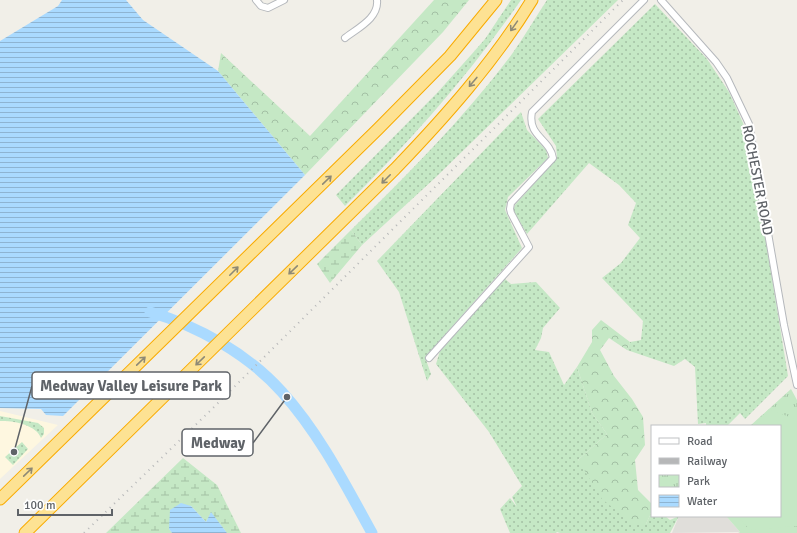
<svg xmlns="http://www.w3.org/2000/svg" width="797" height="533" font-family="Signika,sans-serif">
  <defs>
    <pattern id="grass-dots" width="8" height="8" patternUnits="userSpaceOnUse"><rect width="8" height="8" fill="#c5e8c5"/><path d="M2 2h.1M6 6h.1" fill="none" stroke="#a3c0a4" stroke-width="1.8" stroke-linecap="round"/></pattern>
    <pattern id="forest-crowns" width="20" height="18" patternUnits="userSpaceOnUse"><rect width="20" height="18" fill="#c5e8c5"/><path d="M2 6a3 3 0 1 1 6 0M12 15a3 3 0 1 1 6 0" fill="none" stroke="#a3c0a4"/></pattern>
    <pattern id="wetland-marsh" width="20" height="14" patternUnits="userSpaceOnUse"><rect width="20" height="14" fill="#c5e8c5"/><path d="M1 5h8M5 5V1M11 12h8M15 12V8" fill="none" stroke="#a3c0a4"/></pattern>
    <pattern id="park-tufts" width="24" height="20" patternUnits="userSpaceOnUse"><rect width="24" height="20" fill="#c5e8c5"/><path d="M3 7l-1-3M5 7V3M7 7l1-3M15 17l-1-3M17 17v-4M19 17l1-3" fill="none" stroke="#a3c0a4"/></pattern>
    <pattern id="water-rules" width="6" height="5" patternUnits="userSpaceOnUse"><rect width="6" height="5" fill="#aadaff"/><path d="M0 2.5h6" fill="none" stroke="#8eb4d2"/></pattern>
  </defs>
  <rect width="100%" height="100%" fill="#f1efe8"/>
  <!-- commercial -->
  <path fill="#fef7e0" d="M0,411l58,14 -58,54z"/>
  <!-- industrial -->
  <path fill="#e0deda" d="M679,516h47l14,16 -68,1z"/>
  <!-- grass -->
  <path fill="url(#grass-dots)" d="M511,0h10c-52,75 -111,142 -176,206l-9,-11 101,-102 34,-38 14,-16z
    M547,0h71l-183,178 -73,67 -11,-15c57,-56 113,-112 161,-176 12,-17 23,-36 35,-54z
    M655,4l52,55 22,33 14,31 13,58 32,195 -43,43 -5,-6 -13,13h-21v-3l-8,1 -3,-57 -10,-8 -11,7 -47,-16 3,-8 11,-2 2,-19 -41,-43 19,-15 19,-25 -12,-13 8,-22 -17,-18 -30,-22 -62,71 -14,-23 2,-6 42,-47 -1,-12 -18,-27z
    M521,112l6,18 19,20 2,8 -40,39 -3,13 17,38 -97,109 6,17 -4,7 -28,-89 -22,-31z
    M504,278l7,6 25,-2 24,26 -17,20 -2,10 -6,12 14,2 15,33 13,-18 15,46 15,21 -29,26 68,64 6,-13v5h13l5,4 9,-4 -9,17h-110l-3,-1 -1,1h-46l-10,-24 10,-11 7,9 -5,-10 10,-11 -33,-54 -53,-68 4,-13z
    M0,416l38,7 6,5v6l-3,4c-4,-13 -29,-18 -41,-17z
    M22,442l6,7 -15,16 -8,-8z"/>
  <!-- forest -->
  <path fill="url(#forest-crowns)" d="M434,0h35l-26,32 -138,143 -87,-104 3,-18 89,83z
    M601,320l29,22 -3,8 -18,-12 -9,12 14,26 18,23 11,18 2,28 -10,15 3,30 14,14v7l-6,13 -14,-1 -30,-24 -24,-39 29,-26 -15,-21 -15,-46 15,-25v-12z"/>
  <!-- wetland -->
  <path fill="url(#wetland-marsh)" d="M351,230l11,15 -32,38 -13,-19z
    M183,458l34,27 24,48h-14l-16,-20 -5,9 -15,-16 -22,23 3,4h-66z"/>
  <!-- park -->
  <path fill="url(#park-tufts)" d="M791,389l6,11v133h-59l2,-1 -14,-16h54v-90h-30z"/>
  <!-- garden -->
  <path fill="#c5e8c5" d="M769,409l28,11v106l-47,4 -13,-14h43v-90h-28z"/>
  <!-- water -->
  <path fill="url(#water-rules)" d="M62,0h64l17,20 75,51 87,104 -242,241 -17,-1 -5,-6 -41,-1v-367l58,-35z
    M181,503l10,3 15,16 5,-10 16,21h-55l-3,-4 1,-19z"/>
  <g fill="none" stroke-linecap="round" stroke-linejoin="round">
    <!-- river -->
    <path stroke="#aadaff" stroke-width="11" d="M150,312c48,14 98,42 132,80 37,41 63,92 90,141"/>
    <!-- minor casing -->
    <g stroke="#b5b8bc" stroke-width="8">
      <path id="minor" d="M256,0l5,6 7,2 16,-8
        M661,0l55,62 11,16 22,46 35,201 13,60
        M345,38c13,-10 34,-20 32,-38
        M429,358l100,-111 -18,-34 -1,-4 1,-6 42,-45c-3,-19 -26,-22 -21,-46l112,-112"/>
    </g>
    <!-- motorway casing -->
    <g stroke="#f9ab00" stroke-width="13">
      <path id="motorway" d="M0,499l378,-370 72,-73 46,-56
        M25,533l370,-364c50,-52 99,-107 137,-169"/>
    </g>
    <!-- minor -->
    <use href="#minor" stroke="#fff" stroke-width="6"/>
    <!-- motorway -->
    <use href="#motorway" stroke="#fde293" stroke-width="11"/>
    <!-- rail -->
    <path stroke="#b6b7b8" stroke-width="2" stroke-dasharray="1 5" stroke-linecap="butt" d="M84,533l128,-124 411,-409"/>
  </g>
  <!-- one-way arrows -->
  <defs><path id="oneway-shaft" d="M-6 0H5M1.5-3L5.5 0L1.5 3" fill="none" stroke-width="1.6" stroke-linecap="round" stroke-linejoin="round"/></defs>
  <g stroke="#8e8975">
    <use href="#oneway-shaft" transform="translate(514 26) rotate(125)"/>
    <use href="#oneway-shaft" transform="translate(473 82) rotate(130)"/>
    <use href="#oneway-shaft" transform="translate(386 179) rotate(135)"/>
    <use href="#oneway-shaft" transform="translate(327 180) rotate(-44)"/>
    <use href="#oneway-shaft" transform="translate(293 270) rotate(136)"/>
    <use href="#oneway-shaft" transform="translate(234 271) rotate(-45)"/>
    <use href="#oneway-shaft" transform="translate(141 361) rotate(-44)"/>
    <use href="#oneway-shaft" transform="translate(200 361) rotate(136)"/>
    <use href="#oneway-shaft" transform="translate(28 472) rotate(-44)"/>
  </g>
  <g text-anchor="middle" stroke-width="4" stroke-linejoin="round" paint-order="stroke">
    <!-- street labels -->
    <g font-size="14" fill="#5f6368" stroke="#fff">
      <text transform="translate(758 180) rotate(79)" y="5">ROCHESTER ROAD</text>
    </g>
  </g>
  <!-- callouts -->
  <path fill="none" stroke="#5f6368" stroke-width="1.5" d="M14 452L32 386M287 397L253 443"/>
  <g fill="#5f6368" stroke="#fff" stroke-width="1.5">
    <circle cx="14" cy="452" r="4"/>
    <circle cx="287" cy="397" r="4"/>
  </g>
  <g fill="#fff" stroke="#5f6368" stroke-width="1.5">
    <rect x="32" y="372" width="198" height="27" rx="4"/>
    <rect x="182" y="429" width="71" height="27" rx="4"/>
  </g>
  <g font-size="15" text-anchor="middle" font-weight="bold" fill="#5f6368">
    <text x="131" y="391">Medway Valley Leisure Park</text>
    <text x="218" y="448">Medway</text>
  </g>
  <!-- legend -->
  <rect x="651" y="425" width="130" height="92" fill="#ffffff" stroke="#bfc1c3"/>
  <rect x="659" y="438" width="20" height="6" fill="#ffffff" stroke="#bfc1c3"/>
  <text x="687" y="445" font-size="12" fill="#5f6368">Road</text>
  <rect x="659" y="458" width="20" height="6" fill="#b6b7b8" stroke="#bfc1c3"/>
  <text x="687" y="465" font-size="12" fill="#5f6368">Railway</text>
  <rect x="659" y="475" width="20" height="12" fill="url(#park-tufts)" stroke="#bfc1c3"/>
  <text x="687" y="485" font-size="12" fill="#5f6368">Park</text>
  <rect x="659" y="495" width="20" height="12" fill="url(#water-rules)" stroke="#bfc1c3"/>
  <text x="687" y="505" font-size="12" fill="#5f6368">Water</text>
  <!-- scale -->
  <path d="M18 509v6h94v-6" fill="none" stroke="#5f6368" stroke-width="2"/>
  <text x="24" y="509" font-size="12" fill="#5f6368" stroke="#ffffff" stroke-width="3" paint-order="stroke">100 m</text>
</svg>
